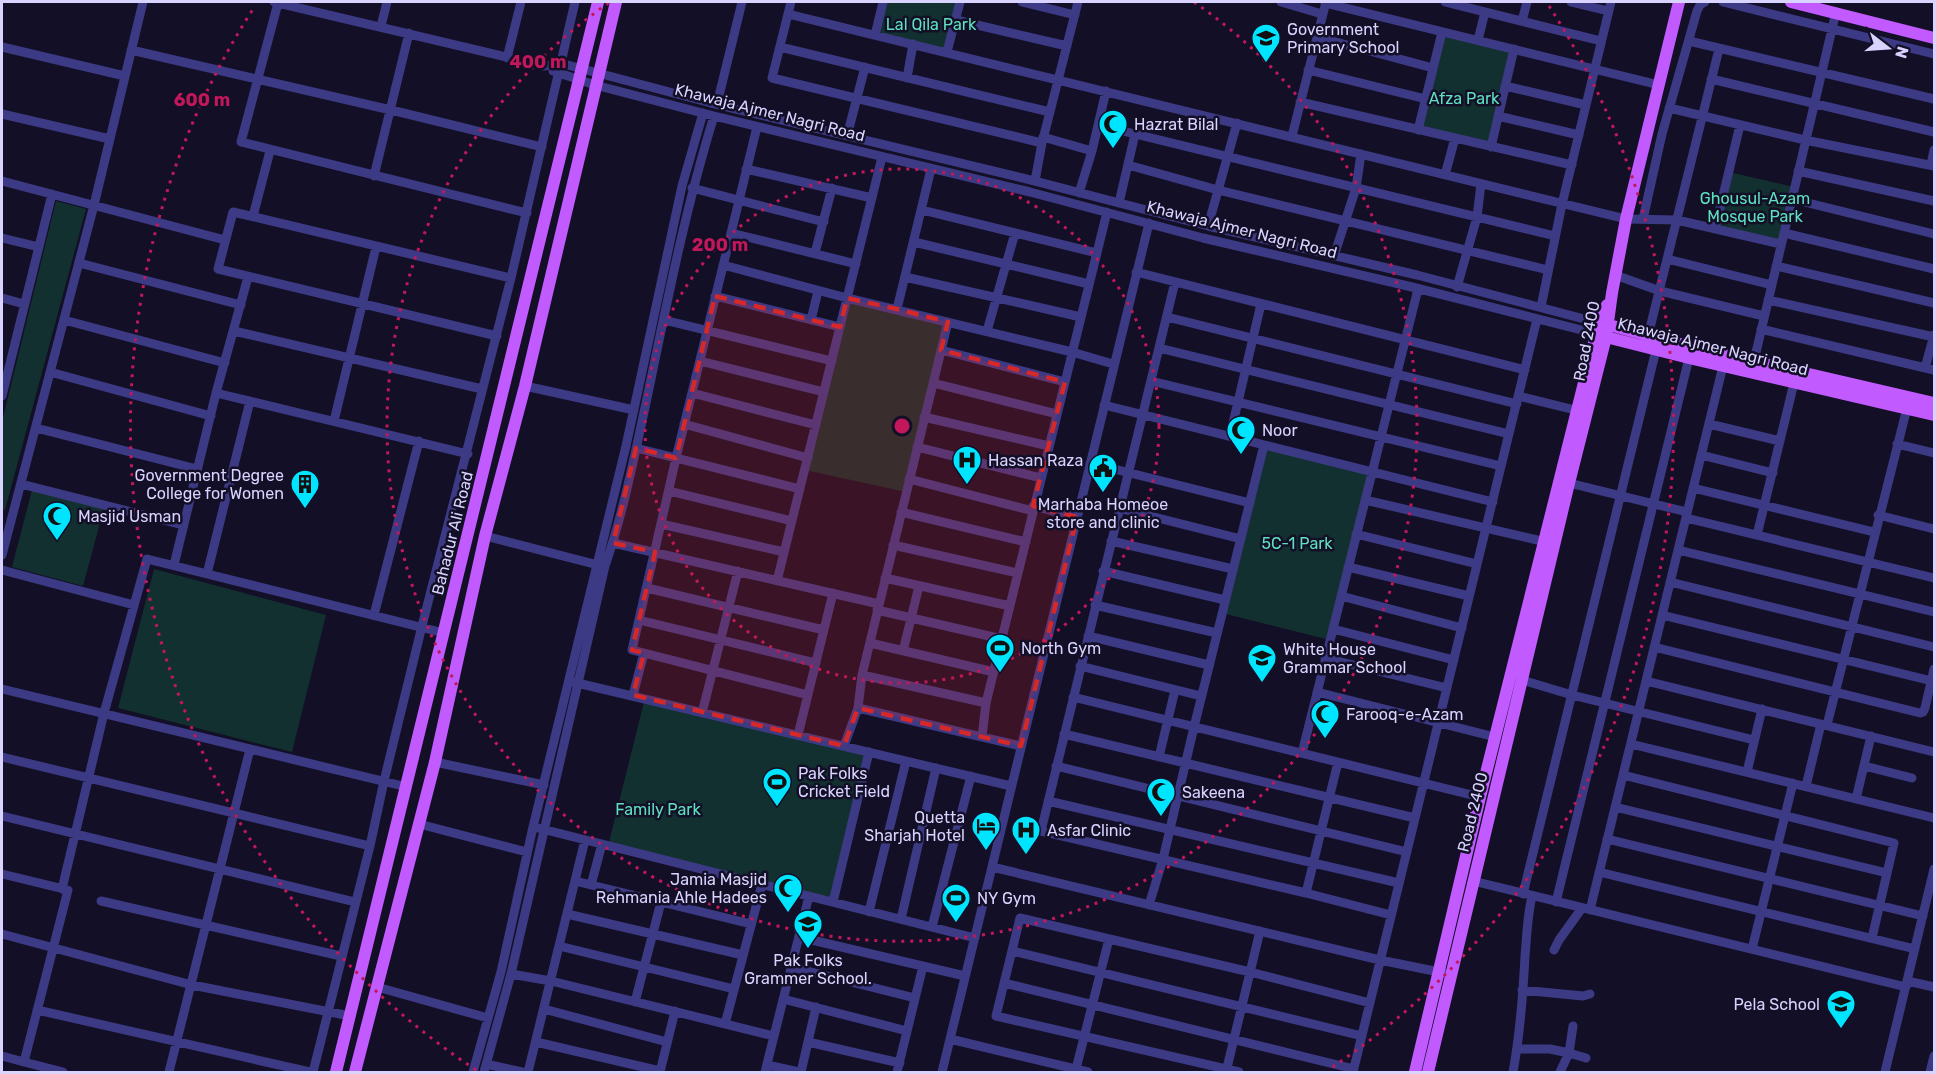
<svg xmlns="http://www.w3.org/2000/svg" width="1936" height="1074" font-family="Rubik,sans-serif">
  <rect width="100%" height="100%" fill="#130f26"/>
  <!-- green -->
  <path fill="#12302f" d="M883,2h77l-13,50 -72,-17z
    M1442,32l72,17 -23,98 -73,-17z
    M1729,172l65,15 -13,57 -66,-15z
    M56,201l30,8 -81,301 -3,-1v-87z
    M847,298l101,24 -42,170 -101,-22z
    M1264,445l108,27 -42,168 -108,-27z
    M32,490l72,18 -21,78 -71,-19z
    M154,569l172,46 -34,137 -174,-44z
    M645,698l224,54 -36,150 -225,-56z"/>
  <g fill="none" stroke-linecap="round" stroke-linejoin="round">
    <!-- minor -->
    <path stroke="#3d3a85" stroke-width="9" d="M274,2l270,64 16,-3 151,40 324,78 173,45 209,49 186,49
      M791,2l-19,76 270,65
      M1022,2l53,13
      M1281,2l41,12
      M1445,2l156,39
      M1571,2l37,9
      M1723,2l211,52
      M278,3l-37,139 286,71
      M1325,3l334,82
      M788,14l838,205 51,1 104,24
      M956,20l111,26
      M1522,21l5,-19
      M381,26l6,-24
      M875,35l8,-33
      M1317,37l116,31
      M1478,40l7,-28
      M1689,41l245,58
      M2,47l123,29
      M780,47l270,65
      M131,50l260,60 151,37
      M947,52l13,-50
      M507,58l14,-56
      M1308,70l118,29
      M553,71l42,14 119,31 316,76 173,46 209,49 189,48
      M907,78l6,-34
      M1711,79l223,53
      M1505,86l81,19
      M1300,102l272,63
      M717,104l25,-102
      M1669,108l136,32 129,26
      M2,114l108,25
      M1498,116l81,19
      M1098,125l457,111
      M1418,130l24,-98
      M847,136l18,-69
      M1292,136l34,-134
      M1043,137l49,14 14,-60
      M1491,147l23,-98
      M1128,165l90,25 330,80
      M1931,165l3,-15
      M746,169l126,29
      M1798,171l136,30
      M1445,175l10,-37
      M374,176l35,-143
      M2,181l223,59
      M1035,181l7,-38 36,-141
      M692,188l132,34
      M1079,193l13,-42
      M1792,199l142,35
      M1119,203l16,-69
      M922,210l175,43
      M253,216l17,-65
      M1643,219l19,-85 35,-123 3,-6 5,-3
      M1208,226l29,-103
      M1715,229l25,-104
      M731,233l125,31
      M1784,233l150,36
      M2,238l37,9
      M914,242l175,42
      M815,253l17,-65
      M1334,256l22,-68 5,-34
      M1667,259l105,26
      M79,263l162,42
      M723,265l124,33 225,54 41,12
      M1776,266l158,37
      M1136,272l389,98
      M1615,275l45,16 104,25
      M905,277l176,40
      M1175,282l-134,549 265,62 85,22
      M1457,287l20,-70 4,-33
      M715,296l125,31
      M2,298l22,6
      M1768,300l166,37
      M1541,307l21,-103 49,-202
      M897,309l34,-140
      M1167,317l350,87
      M64,320l161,43
      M664,320l168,41
      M811,320l7,-29
      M1761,329l173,41
      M234,331l248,58
      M987,331l28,-98
      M497,336l-279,-67 15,-57 278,66
      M1648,336l71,-287
      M1159,348l350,86
      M941,350l124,32
      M700,361l124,31
      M1754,361l82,-349
      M1925,368l9,-33
      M50,372l161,44
      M1151,381l350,85
      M933,383l124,31
      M525,386l109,24
      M216,393l252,61
      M692,393l124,32
      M2,396l50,-202
      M1518,396l65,16
      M1104,405l389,97
      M924,417l125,29
      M334,421l42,-174
      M684,424l124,34
      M1709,424l71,17
      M36,428l161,41
      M1230,436l31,-132
      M1897,444l37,9
      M917,447l124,31
      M636,448l164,41
      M1701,455l72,18
      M1090,463l160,40
      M909,479l124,32
      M1569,483l118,29
      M21,484l162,41
      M1693,488l181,44
      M669,491l123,30
      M1365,500l185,43
      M1033,506l44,11
      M1118,508l123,31
      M901,512l125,30
      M1878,515l56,14
      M1686,518l248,60
      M661,524l123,28
      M1356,534l121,30
      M1757,535l37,-152
      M485,536l117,30
      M1111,541l122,28
      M613,543l266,61
      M893,545l125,28
      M1678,550l256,62
      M2,555l92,-350 49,-203
      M174,565l42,-172 32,-116
      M1348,567l121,29
      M2,570l132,35
      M1103,571l122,29
      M207,574l43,-173
      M885,578l125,28
      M777,581l105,-424
      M1670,582l264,65
      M647,588l177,42
      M1341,596l121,32
      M1095,605l122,28
      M877,610l125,29
      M374,615l45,-174
      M1662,615l270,66
      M639,620l177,43
      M1333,629l121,31
      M1088,636l121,29
      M870,643l124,29
      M1654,647l266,66 3,-1 2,-4 9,-39
      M903,651l16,-65
      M644,653l164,42
      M1325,658l122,30
      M1080,666l121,30
      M862,675l124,28
      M1522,680l50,15 182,45
      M1646,681l288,71
      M573,682l438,104
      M2,689l405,98
      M1317,692l178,45
      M633,695l11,-42 -12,-3 44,-192 81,-331
      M1073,697l407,100
      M858,708l163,38
      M702,713l36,-142
      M1827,725l80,-317
      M1064,734l351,84
      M798,735l35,-142
      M982,737l4,-34 121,-491
      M1631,744l303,74
      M844,746l14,-38 4,-33 86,-353
      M1302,753l116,-464
      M2,757l368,89
      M1159,757l16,-67
      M435,762l109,23
      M1056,766l351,86
      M1864,766l48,12
      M1747,772l15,-63
      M1623,775l271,68 -22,95
      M1806,786l15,-62
      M1856,799l15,-63
      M1048,801l351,82
      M1615,807l272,66
      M2,816l353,86
      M419,824l108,28
      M538,828l437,110
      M1607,839l316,77
      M992,867l388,93 64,13
      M1599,872l316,77
      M2,874l66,16 -44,172 -22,-6
      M575,881l176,43
      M1473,881l433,106
      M591,885l11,-41
      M62,889l42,-176 43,-154 297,74
      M1306,893l32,-131
      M1523,894l133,-544
      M101,901l240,55
      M833,902l36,-150
      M1556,902l133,-544
      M1149,905l14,-46 31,-132 70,-282
      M1590,910l133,-544
      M869,912l37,-151
      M567,914l176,41
      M901,919l35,-151
      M932,927l39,-151
      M2,934l190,51 158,31
      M799,937l166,39
      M559,946l175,43
      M1752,949l41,-166
      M1554,950l5,-10 23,-32
      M1012,951l350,85
      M791,967l124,31
      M511,974l40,7 223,55
      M1907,981l27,6
      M1004,983l350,86
      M377,987l111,31
      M1522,990l61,6 7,-2
      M783,999l124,32
      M635,1002l26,-100
      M544,1009l123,33
      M37,1010l273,62
      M725,1024l37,-140
      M1573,1026l-4,27 17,5
      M950,1039l138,33
      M536,1042l124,29
      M808,1042l92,21
      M1517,1049h33l19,4 -9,19
      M24,1062l39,10
      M486,1064l36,8
      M767,1065l32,7
      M1076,1069l33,-130
      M169,1072l81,-323
      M313,1072l57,-226 14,-65 38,-155 89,-348 64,-276
      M473,1072l28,-100 32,-145 93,-381 56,-260 21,-73
      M484,1072l27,-98 94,-408c18,-52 29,-108 41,-163 20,-96 39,-193 68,-287
      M528,1072l57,-232
      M660,1072l15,-61
      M765,1072l44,-176
      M801,1072l15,-65
      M897,1072l26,-106
      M942,1072l207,-849
      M1226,1072l34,-141
      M1239,1072l-243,-56 24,-98 230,54 120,31
      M1353,1072l184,-753
      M1513,1072c7,-38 10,-77 12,-116 2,-22 2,-38 7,-60
      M1885,1072l49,-203
      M1930,1072l4,-16"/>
    <!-- major -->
    <path stroke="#c25bff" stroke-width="12" d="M1791,2l143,36
      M1609,325l83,22 242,56
      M1606,337l83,21 245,57
      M336,1072l262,-1070
      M355,1072l80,-310 50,-226 40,-150 91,-384
      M1415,1072l65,-275 119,-474 8,-18
      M1428,1072l141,-589 37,-146 6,-44 14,-74 53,-217"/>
  </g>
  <!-- marked area -->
  <path fill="#d62828" fill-opacity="0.2" stroke="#d62828" stroke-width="4.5" stroke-dasharray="12 8" stroke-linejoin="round" d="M715,296l125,31 7,-29 50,11 51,13 -7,28 124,32 -32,124 44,11 -56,229 -163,-38 -14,38 -211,-51 11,-42 -12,-3 23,-98 -42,-9 23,-95 40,10z"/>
  <!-- distance rings -->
  <g fill="none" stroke="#c2185b" stroke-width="3" stroke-dasharray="3 6">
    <circle cx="902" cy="426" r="257"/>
    <path d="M1194 2A515 515 0 1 1 610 2"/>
    <path d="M476 1070A772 772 0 0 1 255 6M1549 6A772 772 0 0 1 1328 1070"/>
  </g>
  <!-- icons -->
  <defs>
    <g id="school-pin" transform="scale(1.5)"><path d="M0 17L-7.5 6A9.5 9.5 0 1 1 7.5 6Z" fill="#00e5ff" stroke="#130f26"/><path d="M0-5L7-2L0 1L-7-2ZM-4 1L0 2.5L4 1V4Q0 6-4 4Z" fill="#111"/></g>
    <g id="mosque-pin" transform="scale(1.5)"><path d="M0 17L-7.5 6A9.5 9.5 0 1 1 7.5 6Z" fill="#00e5ff" stroke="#130f26"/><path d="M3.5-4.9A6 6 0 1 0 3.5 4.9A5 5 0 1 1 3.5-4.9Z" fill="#111"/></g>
    <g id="hospital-pin" transform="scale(1.5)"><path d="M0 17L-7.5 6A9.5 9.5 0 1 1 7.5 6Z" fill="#00e5ff" stroke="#130f26"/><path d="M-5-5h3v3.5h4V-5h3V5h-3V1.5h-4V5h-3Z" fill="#111"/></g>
    <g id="civic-pin" transform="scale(1.5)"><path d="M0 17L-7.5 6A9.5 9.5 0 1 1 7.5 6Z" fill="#00e5ff" stroke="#130f26"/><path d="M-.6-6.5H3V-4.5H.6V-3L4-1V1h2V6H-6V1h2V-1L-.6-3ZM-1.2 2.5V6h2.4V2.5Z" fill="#111"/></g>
    <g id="building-pin" transform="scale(1.5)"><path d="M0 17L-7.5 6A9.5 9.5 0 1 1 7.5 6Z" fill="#00e5ff" stroke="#130f26"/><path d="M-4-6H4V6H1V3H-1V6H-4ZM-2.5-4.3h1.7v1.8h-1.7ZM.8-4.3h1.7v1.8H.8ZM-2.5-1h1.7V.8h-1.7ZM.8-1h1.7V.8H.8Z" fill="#111"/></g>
    <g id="stadium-pin" transform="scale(1.5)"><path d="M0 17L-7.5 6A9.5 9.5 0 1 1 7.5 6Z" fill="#00e5ff" stroke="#130f26"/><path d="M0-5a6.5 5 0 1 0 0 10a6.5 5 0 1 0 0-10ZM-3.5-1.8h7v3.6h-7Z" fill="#111"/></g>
    <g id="hotel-pin" transform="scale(1.5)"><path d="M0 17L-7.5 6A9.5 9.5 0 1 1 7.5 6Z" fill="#00e5ff" stroke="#130f26"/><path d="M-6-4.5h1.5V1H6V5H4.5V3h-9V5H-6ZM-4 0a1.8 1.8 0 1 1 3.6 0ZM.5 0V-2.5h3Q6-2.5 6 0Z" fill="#111"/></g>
  </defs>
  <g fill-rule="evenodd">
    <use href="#school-pin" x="1266" y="38"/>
    <use href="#mosque-pin" x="1113" y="124"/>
    <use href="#mosque-pin" x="1241" y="430"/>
    <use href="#hospital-pin" x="967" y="460"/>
    <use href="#civic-pin" x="1103" y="468"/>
    <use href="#building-pin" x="305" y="484"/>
    <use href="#mosque-pin" x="57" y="516"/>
    <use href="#stadium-pin" x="1000" y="648"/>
    <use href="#school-pin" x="1262" y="658"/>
    <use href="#mosque-pin" x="1325" y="714"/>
    <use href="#stadium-pin" x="777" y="782"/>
    <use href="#mosque-pin" x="1161" y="792"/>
    <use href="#hotel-pin" x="986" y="826"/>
    <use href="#hospital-pin" x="1026" y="830"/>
    <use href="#mosque-pin" x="788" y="888"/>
    <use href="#stadium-pin" x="956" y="898"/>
    <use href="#school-pin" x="808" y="924"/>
    <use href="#school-pin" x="1841" y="1004"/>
  </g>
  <g text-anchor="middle" stroke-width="5" stroke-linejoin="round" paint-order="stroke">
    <!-- park labels -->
    <g font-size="16" fill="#5fe0c0" stroke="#130f26">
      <text x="931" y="30">Lal Qila Park</text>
      <text x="1464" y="104">Afza Park</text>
      <text x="1755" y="204">Ghousul-Azam<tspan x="1755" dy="18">Mosque Park</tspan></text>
      <text x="1297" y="549">5C-1 Park</text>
      <text x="658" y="815">Family Park</text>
    </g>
    <!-- poi labels -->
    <g font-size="16" fill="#d9d4ff" stroke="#130f26" text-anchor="start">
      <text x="1287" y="35">Government<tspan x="1287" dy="18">Primary School</tspan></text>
      <text x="1134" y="130">Hazrat Bilal</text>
      <text x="1262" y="436">Noor</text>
      <text x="988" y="466">Hassan Raza</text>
      <text x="284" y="481" text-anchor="end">Government Degree<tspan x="284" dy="18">College for Women</tspan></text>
      <text x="1103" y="510" text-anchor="middle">Marhaba Homeoe<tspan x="1103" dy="18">store and clinic</tspan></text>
      <text x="78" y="522">Masjid Usman</text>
      <text x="1021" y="654">North Gym</text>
      <text x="1283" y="655">White House<tspan x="1283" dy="18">Grammar School</tspan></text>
      <text x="1346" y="720">Farooq-e-Azam</text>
      <text x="798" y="779">Pak Folks<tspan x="798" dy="18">Cricket Field</tspan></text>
      <text x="1182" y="798">Sakeena</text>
      <text x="965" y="823" text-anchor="end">Quetta<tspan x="965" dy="18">Sharjah Hotel</tspan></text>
      <text x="1047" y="836">Asfar Clinic</text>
      <text x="767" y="885" text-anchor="end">Jamia Masjid<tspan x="767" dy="18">Rehmania Ahle Hadees</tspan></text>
      <text x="977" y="904">NY Gym</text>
      <text x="808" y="966" text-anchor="middle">Pak Folks<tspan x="808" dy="18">Grammer School.</tspan></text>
      <text x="1820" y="1010" text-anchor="end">Pela School</text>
    </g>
    <!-- street labels -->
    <g font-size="16" fill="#d9d4ff" stroke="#130f26">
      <text transform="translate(770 112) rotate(14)" y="6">Khawaja Ajmer Nagri Road</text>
      <text transform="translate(1242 229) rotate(14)" y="6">Khawaja Ajmer Nagri Road</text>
      <text transform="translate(1586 341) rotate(-79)" y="6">Road 2400</text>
      <text transform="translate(1713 346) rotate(14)" y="6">Khawaja Ajmer Nagri Road</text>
      <text transform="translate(452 533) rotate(-76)" y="6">Bahadur Ali Road</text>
      <text transform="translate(1472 812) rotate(-76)" y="6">Road 2400</text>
    </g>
  </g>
  <circle cx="902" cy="426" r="9" fill="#c2185b" stroke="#130f26" stroke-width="3"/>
  <g font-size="18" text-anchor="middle" font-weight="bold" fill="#c2185b" stroke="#130f26" stroke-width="5" stroke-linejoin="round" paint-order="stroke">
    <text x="538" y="68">400 m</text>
    <text x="202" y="106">600 m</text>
    <text x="720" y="251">200 m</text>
  </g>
  <!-- border -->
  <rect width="1936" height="1074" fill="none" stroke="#d9d4ff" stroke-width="6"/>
  <!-- north arrow -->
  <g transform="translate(1888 48) rotate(107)" stroke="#130f26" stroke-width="4.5" paint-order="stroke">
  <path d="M0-4.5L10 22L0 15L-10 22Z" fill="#d9d4ff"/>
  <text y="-9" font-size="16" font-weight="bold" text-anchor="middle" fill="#d9d4ff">N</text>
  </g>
</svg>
